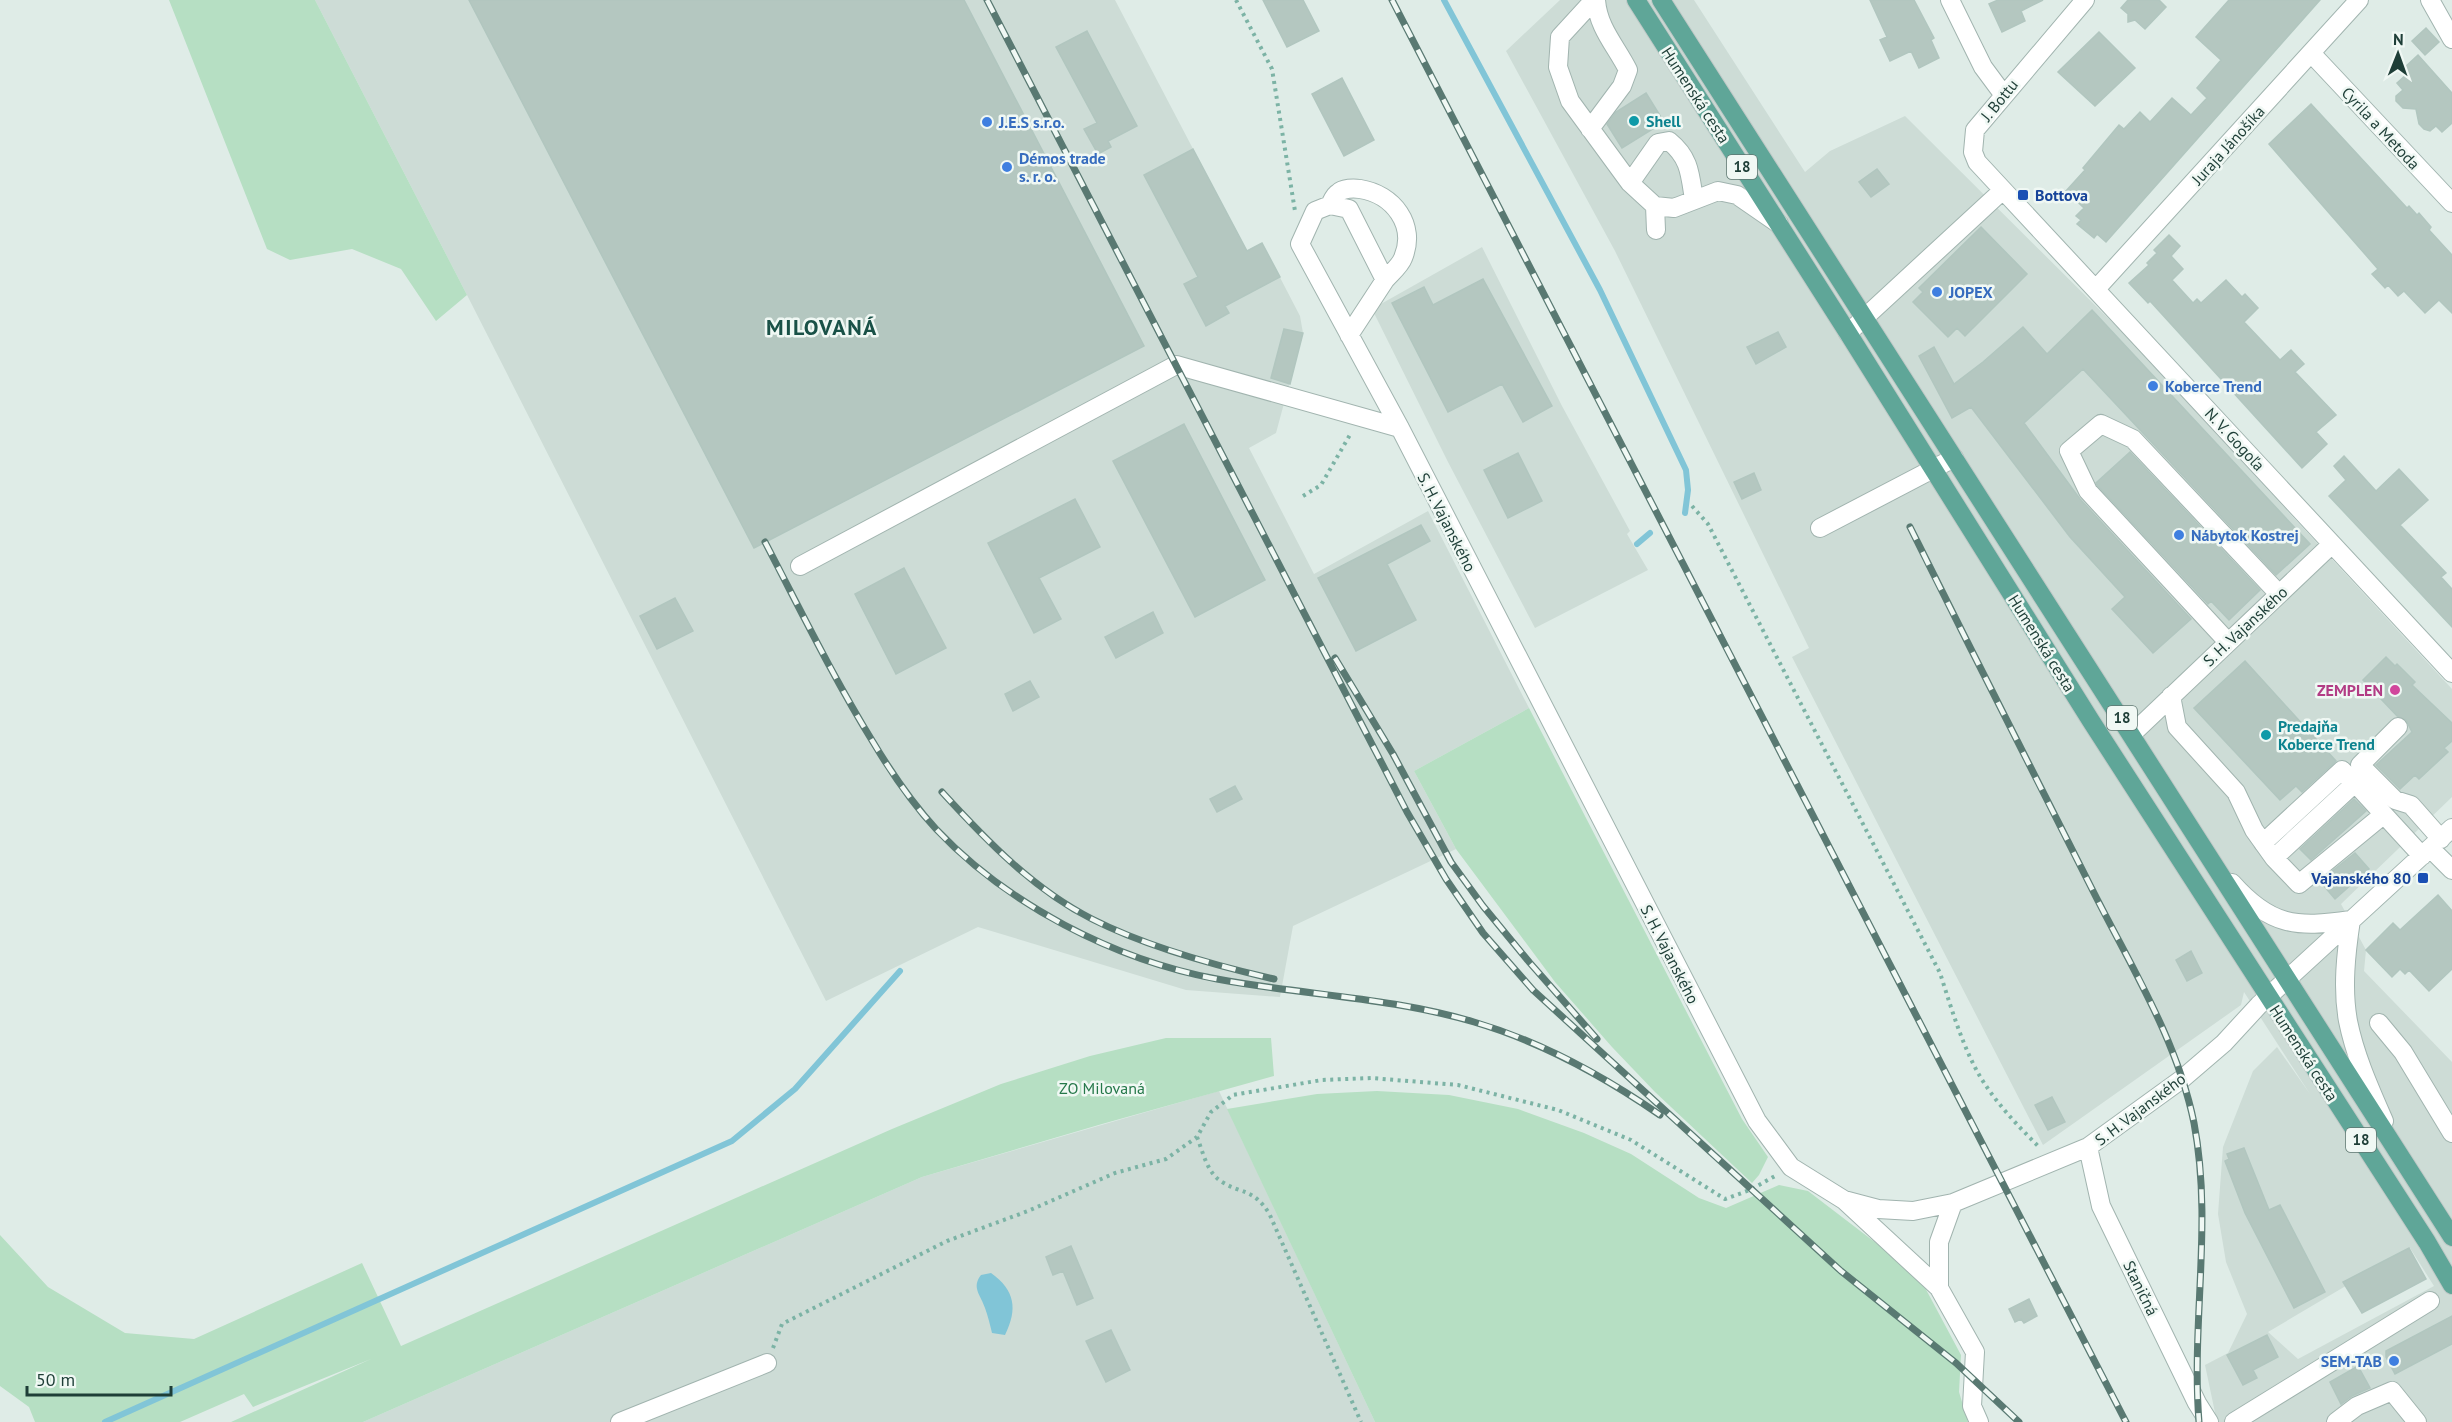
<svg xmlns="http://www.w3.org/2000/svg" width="2452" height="1422" font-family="'PT Sans',sans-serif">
  <rect width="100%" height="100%" fill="#dfece7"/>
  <!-- built -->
  <path fill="#cddcd6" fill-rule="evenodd" d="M315,0h800l120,229 -17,9 12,22 32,-17 38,73 3,17 -27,100 -27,15 65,126 114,-63 101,197 -115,63 42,78 -163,77 -13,71 -94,-7 -208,-63 -152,74 -359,-706z
    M1560,0h134l111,172 25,-21 75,-35 218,217 329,356v108l-111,107 25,46 -2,21 88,91v360h-235l-12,-57 23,-12 19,-39 -21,-52 -8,-48 5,-67 30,-76 24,-24 33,47 -66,-102 -3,13 -198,140 -251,-488 17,-9 -194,-397 -109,-200zM2410,1248l24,38 -136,73 -30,-27z
    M1482,247l80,159 68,125 -3,3 21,36 -113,58 -87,-166 -76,-153z
    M1219,1091l156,331h-1012l559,-245z"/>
  <!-- green -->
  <path fill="#b6dfc3" d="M169,0h146l152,295 -31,26 -35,-52 -49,-20 -62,11 -23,-11z
    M1529,708l213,411 26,38 -9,18 -7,8 -97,-91 -43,-45 -57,-65 -99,-133 -42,-78z
    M1166,1038h105l3,38 -172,48 -180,53 -559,245h-132l140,-63 -118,48 -9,-13 -64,28h-145l-6,-15 -29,-21v-151l48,52 77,46 69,6 168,-76 39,83 491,-217 109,-45 89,-28z
    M1377,1091l72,4 69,14 66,24 47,21 68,44 27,10 53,-23 29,6 85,65 29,26 39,73 -2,37 9,30h-593l-148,-313 90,-15z"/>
  <!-- water -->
  <path fill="#81c5d7" d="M991,1273c24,17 27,36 14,62l-13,-2c-2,-8 -4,-17 -7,-25 -4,-13 -14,-20 -4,-33z"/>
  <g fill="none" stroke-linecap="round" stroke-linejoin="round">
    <!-- stream -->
    <path stroke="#81c5d7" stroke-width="6" d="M1444,0l156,290 86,180 2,20 -3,23
      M1637,544l13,-11
      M105,1422l627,-281 63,-52 105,-118"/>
  </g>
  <!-- building -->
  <path fill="#b4c7c0" stroke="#b1c6bf" stroke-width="1.5" d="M469,0h495l180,346 -390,202z
    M1263,0h40l16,31 -32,16z
    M1870,0h44l20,38 -3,2 8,18 -20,10 -8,-17 -21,10 -10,-21 7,-3z
    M1998,0h45l-22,11 4,10 -23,11 -13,-28z
    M2128,0h31l7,7 -21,22 -10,-9 -7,2v-8l-7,-6z
    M2229,0h91l-214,242 -9,-8 -3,4 -17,-14 4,-4 -5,-4 8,-8 -18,-17 19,-21 -2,-2 36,-43 5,4 16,-17 10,10 22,-24 19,17 16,-17 -10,-10 24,-28 -25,-23z
    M2426,28l13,14 -14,13 -13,-14z
    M1087,31l50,95 -29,15 3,6 -13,7 -14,-25 13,-6 -41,-76z
    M2099,32l36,36 -40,38 -37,-34z
    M2418,55l34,38v30l-10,9 -6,-6 -6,5 -6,-2 -5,-5 -3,-15 -13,-1 -7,-7v-5l7,-6 -6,-7 11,-10 -5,-4z
    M1342,78l32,62 -30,16 -32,-62z
    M1646,93l18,29 -42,26 -15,-24 9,-12z
    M2311,104l96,104 2,-2 8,9 2,-2 12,14 -2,3 23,25v58l-13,-13 -14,13 -21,-22 -6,5 -10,-11 -3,3 -13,-14 6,-5 -109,-125z
    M1193,149l54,102 15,-8 18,34 -55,29 4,7 -23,13 -22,-42 14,-7 -54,-102z
    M1877,169l12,15 -18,13 -12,-15z
    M1981,227l46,47 -62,62 -8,-8 -9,9 -35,-35 10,-10 -4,-4z
    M2169,235l11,11 -9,10 12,13 -11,11 21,23 4,-4 4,4 25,-23 16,17 3,-3 13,14 -14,14 36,38 11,-10 13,14 -9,8 41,43 -20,17 11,12 -25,24 -152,-167 -2,2 -19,-20 20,-18 -2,-2 10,-10 -3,-3z
    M1483,279l69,127 -29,16 -21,-38 -54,28 -56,-109 32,-16 9,18z
    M2092,310l218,234 -34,31 -193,-206 -59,54 56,76 111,120 -38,34 -41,-44 13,-12 -55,-60 -99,-130 -19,11 -33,-62 15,-9 20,37 29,-22 40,-35 24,27z
    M1284,329l19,4 -13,51 -19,-6z
    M1778,332l8,15 -30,17 -9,-17z
    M1184,424l81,156 -70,37 -82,-156z
    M2130,452l130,138 -31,30 -18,-19 -3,3 -111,-119 -1,-2z
    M1518,453l24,48 -34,17 -24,-48z
    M2344,456l32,35 23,-22 29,31 -28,25 46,48 -5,4 11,12v38l-123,-131 17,-16 -12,-14z
    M1754,473l7,17 -19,9 -8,-17z
    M1075,499l25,48 -61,31 22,41 -27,14 -46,-90z
    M1421,525l9,16 -43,23 29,56 -60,31 -38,-73z
    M904,568l42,80 -50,26 -41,-80z
    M675,598l18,33 -36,18 -17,-33z
    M1153,612l10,21 -47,25 -11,-21z
    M2386,657l9,9 2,-2 18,18 -3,3 40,38v18l-8,7 4,4 -29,27 -4,-4 -15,14 -24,-24 36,-33 -6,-12 -9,-4 -34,-36z
    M2245,661l91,100 -34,31 -6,-6 -16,14 -86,-92z
    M1030,681l9,16 -26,14 -8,-17z
    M1235,786l7,13 -25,13 -7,-13z
    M2354,799l12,12 -55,49 -11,-11z
    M2355,853l14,16 -34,30 -11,-13 6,-6 -4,-4z
    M2438,895l14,16v58l-23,22 -20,-21 -4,4 -5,-5 -8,8 -26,-27 27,-27 7,7z
    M2191,951l11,22 -15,8 -11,-21z
    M2052,1097l13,25 -17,8 -13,-25z
    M2244,1148l25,62 11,-5 45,87 -31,16 -49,-95 -20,-52 4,-2 -2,-5z
    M1071,1246l22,52 -16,7 -14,-34 -10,4 -7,-18z
    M2409,1248l17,31 -64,34 -19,-31z
    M2029,1299l8,17 -13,7 -3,-4 -6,3 -6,-13z
    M2452,1316v28l-57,30 -9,-17v-6z
    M1111,1330l19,40 -24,12 -20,-41z
    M2267,1335l11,22 -25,13 4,8 -14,7 -16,-30z
    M2358,1366l12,22 -18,8 -11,8 -11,-22z"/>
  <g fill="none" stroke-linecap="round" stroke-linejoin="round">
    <!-- minor casing -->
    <g stroke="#a1b4af" stroke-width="20">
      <path id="minor" d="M1594,0l-34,37 -2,30 12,34 60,82 25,23 19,2 44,-17 19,4 42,29
        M1950,0l33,67 20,27
        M2085,0l-110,130 -2,22 4,10 475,511
        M2430,0l22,39
        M2311,53l141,150
        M1590,129l32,-43 6,-16c-12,-24 -30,-42 -32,-70
        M1630,183l28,-40 11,-2c21,17 21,33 25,59
        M1330,205c2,-4 4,-10 8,-12 5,-5 16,-5 22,-4 33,5 57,36 43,69 -3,8 -12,15 -18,22
        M1655,206l1,24
        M2096,289l263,-289
        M1848,333l155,-143
        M1349,335l36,-55 -36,-71 -19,-4 -15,6 -15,33 100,184 357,693 34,46 53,33 34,9 35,2 40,-8 135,-56 94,-68 42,-36 35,-38 193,-177
        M1820,528l134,-70
        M800,566l376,-201 224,63
        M2228,642l-140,-151 -19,-40 32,-27 32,15 146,155
        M2171,696l6,31 59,65 18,38 20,28 25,26 84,-69
        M2398,727l-38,38 35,35 16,5 30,34
        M2132,734l200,-190
        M2263,843l79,-73 13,13
        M2430,848l22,22
        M2274,858l81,-75 67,73
        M2232,883c38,43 64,45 119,37
        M2351,920c-5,33 -9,68 -3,101 7,35 22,68 36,100
        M2379,1023l24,29 49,81
        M2088,1147l13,59 96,197 12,19
        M1845,1201l94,87 36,64 -3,54 7,16
        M1939,1288v-46l14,-39
        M620,1422l147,-59
        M2234,1422l196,-121
        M2336,1422l21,-16 35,-15 25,31"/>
    </g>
    <!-- major casing -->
    <g stroke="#c0c9c7" stroke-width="20">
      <path id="major" d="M1636,0l212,333 243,388 336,521 25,43
        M1661,0l791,1237"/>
    </g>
    <!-- path -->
    <path stroke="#7cb3a5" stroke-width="4" stroke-dasharray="3 4.5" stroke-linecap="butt" d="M1236,0l36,69 23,142
      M1303,496l18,-11 30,-52
      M1692,506l16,18 232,449c11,34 21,69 38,100 16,28 39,52 62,75
      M1197,1137c6,15 10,36 25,45 22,13 30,6 47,31l92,209
      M773,1348l9,-24 165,-83 81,-30 87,-38 51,-14 31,-22 14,-25 22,-17 89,-15 49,-2 87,7 100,25 73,30 94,59 25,-9 25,-14"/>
    <!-- minor -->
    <use href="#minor" stroke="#fff" stroke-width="18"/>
    <!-- major -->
    <use href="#major" stroke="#5fa698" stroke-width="18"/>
    <!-- rail casing -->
    <g stroke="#597972" stroke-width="7">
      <path id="rail" d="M987,0l420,812 39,67 37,54 50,57 308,281 115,92 63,59
        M1392,0l734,1422
        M1910,527c60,121 121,241 182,362 38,76 85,150 102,234 19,100 -3,199 5,299
        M765,542c35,67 68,135 108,200 18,30 39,61 63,87 71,75 178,131 281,150 85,16 173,18 257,43 68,20 128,53 186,93
        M1335,658l58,96 58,108 32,44 47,57 67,76
        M942,792c44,48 91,97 150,127 51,26 125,47 182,60"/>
    </g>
    <!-- rail -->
    <use href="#rail" stroke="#f0f8f4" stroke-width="4.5" stroke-dasharray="14" stroke-linecap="butt"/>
  </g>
  <!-- markers -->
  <g fill="#0f9aa8" stroke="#f0f8f4" stroke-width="2">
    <circle cx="1634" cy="121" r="6"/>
    <circle cx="2266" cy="735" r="6"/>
  </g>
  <g fill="#3f7fe0" stroke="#f0f8f4" stroke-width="2">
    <circle cx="987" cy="122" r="6"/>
    <circle cx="1007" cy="167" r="6"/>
    <circle cx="1937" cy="292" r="6"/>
    <circle cx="2153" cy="386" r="6"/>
    <circle cx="2179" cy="535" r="6"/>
    <circle cx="2394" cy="1361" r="6"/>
  </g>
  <g fill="#1a4fb4" stroke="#f0f8f4" stroke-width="2">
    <rect x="2017" y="189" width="12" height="12" rx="3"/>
    <rect x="2417" y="872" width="12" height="12" rx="3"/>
  </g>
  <circle fill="#d1479c" stroke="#f0f8f4" stroke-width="2" cx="2395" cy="690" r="6"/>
  <g text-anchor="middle" stroke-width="5" stroke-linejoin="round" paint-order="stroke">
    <!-- shield labels -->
    <g fill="#f0f8f4" stroke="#5d7670" stroke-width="1.5">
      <rect x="1727" y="155" width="30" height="24" rx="4.5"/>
      <rect x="2107" y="706" width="30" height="24" rx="4.5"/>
      <rect x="2346" y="1128" width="30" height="24" rx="4.5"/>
    </g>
    <g font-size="15" font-weight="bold" fill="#1e3e37">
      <text x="1742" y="172">18</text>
      <text x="2122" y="723">18</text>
      <text x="2361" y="1145">18</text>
    </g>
    <!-- street labels -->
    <g font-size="16" fill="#1e3e37" stroke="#f0f8f4">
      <text transform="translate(1696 95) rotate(57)" y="6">Humenská cesta</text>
      <text transform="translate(1999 100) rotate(-51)" y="6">J. Bottu</text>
      <text transform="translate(2381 128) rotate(47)" y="6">Cyrila a Metoda</text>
      <text transform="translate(2228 145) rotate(-48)" y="6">Juraja Jánošíka</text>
      <text transform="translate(2235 439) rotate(47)" y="6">N. V. Gogoľa</text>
      <text transform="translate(1447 522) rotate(63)" y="6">S. H. Vajanského</text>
      <text transform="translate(2245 626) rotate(-43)" y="6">S. H. Vajanského</text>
      <text transform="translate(2042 643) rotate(58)" y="6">Humenská cesta</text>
      <text transform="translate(1670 954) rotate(63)" y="6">S. H. Vajanského</text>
      <text transform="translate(2304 1053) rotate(57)" y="6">Humenská cesta</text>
      <text transform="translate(2140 1109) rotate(-37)" y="6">S. H. Vajanského</text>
      <text transform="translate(2141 1288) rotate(64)" y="6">Staničná</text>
    </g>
    <!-- culture labels -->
    <g font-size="16" font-weight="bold" fill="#0d838f" stroke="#f0f8f4" text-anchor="start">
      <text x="1646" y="127">Shell</text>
      <text x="2278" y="732">Predajňa<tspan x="2278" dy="18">Koberce Trend</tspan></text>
    </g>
    <!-- shop labels -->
    <g font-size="16" font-weight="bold" fill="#366cbe" stroke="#f0f8f4" text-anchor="start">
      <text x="999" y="128">J.E.S s.r.o.</text>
      <text x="1019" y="164">Démos trade<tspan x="1019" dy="18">s. r. o.</tspan></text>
      <text x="1949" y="298">JOPEX</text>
      <text x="2165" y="392">Koberce Trend</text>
      <text x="2191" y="541">Nábytok Kostrej</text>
      <text x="2382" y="1367" text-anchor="end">SEM-TAB</text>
    </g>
    <!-- transit labels -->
    <g font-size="16" font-weight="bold" fill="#164399" stroke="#f0f8f4" text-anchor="start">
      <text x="2035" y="201">Bottova</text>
      <text x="2411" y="884" text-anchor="end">Vajanského 80</text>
    </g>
    <!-- hotel labels -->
    <g font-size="16" font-weight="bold" fill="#b23c85" stroke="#f0f8f4" text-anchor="end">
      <text x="2383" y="696">ZEMPLEN</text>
    </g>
    <!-- park labels -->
    <g font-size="16" fill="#25784a" stroke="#f0f8f4">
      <text x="1102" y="1094">ZO Milovaná</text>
    </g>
    <!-- district labels -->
    <g font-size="22" font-weight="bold" letter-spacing="1.5" fill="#195147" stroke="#f0f8f4">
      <text x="822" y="335">MILOVANÁ</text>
    </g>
  </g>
  <!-- north arrow -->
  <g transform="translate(2398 54) rotate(1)" stroke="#f0f8f4" stroke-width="4.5" paint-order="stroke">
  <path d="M0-4.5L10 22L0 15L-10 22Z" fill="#1e3e37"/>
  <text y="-9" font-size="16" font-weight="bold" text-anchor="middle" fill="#1e3e37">N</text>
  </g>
  <!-- scale -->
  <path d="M27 1386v9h144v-9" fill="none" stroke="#1e3e37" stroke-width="3"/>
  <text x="36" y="1386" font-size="18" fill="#1e3e37" stroke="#f0f8f4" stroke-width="4.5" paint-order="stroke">50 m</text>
</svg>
